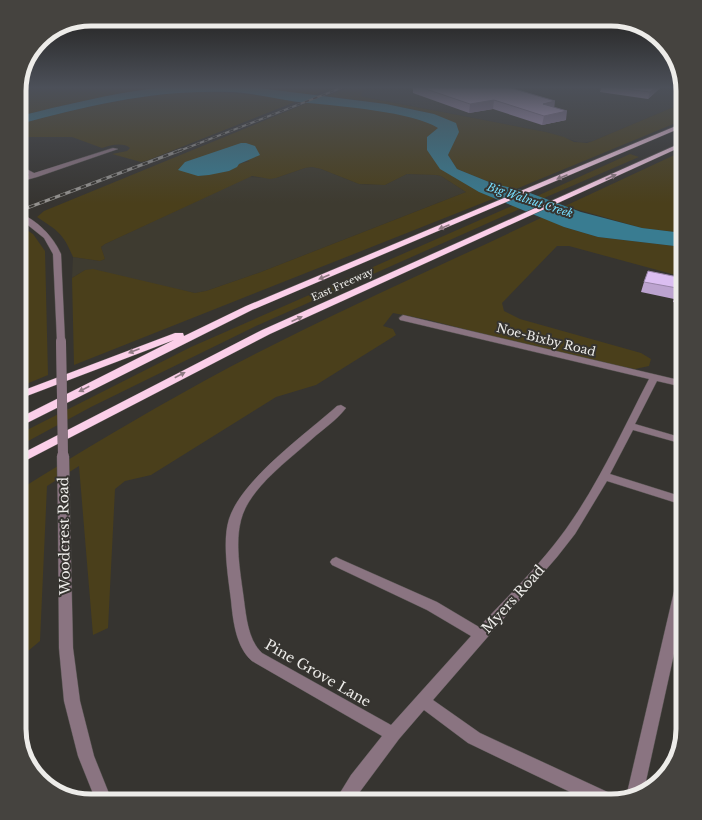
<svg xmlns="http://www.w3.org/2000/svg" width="702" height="820" font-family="'Libre Baskerville',serif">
  <rect width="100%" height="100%" fill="#363430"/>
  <!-- built -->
  <path fill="#3e3b30" d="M369,88h313l1,15 -90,38 -12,2 -35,-11 -186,-36 2,-4z
    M312,167l9,2 38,15 10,1h16l22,-11 29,1 5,1 25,16 -205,80 -55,19 -11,2 -110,-23 -13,8 1,-21 27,4 5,-2 -4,-12 4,-3 142,-67 29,1 29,-10z"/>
  <!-- green -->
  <path fill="#4a3f1b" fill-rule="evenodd" d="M19,88h137c-47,6 -91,17 -137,28z
    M259,88h72l-18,7z
    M348,88h21l-7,4 -1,4 3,1 182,35 18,5 10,5 13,1 6,-2 90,-38v17l-167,69 -22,-5 -37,-15 -9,-14 10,-23 -24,-18 -48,-10 -60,-8z
    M194,92c35,0 67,2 101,10l-149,59 -5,1 -29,-8 15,-3 3,-3c-7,-6 -19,-3 -28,0l-30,-11h-53v-13c58,-15 115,-29 175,-32z
    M307,103c32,2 106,9 132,25l-12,9 52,55 16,6 -421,167 -2,-87 13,-8 8,-1 102,24 11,-2 55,-19 205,-80 -25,-16 -5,-1 -29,-1 -22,11 -26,-1 -38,-15 -9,-2 -7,1 -29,10 -6,1 -18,-3 -147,68 -4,3 4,12 -5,2 -27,-4c-10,-24 -15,-26 -36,-40l7,-6zM197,159l53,2 -11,3 -10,7 -31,5 -13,-14z
    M683,151v82l-41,-5 -77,-22z
    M630,154l9,3 -95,41 -7,-2z
    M514,205l8,3 -266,118 -165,81 -72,39v-12l172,-87z
    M543,217l21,10 34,10 85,10v30l-114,-31h-12l-55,57 2,8 16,8 121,34 10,6 -2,7 -14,3 -60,-11 -146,-38 -36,-7 -10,13 10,3 3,6 -80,50 -40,12 -125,78 -26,6 -10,8 -7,139 -15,7 -14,-169 -32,20 -7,155 -12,10 -9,3v-164c61,-38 123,-75 185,-109 110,-60 226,-110 339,-164z
    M19,225l14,9 12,17 3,124 -29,12z"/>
  <!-- water -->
  <path fill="#397c91" d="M156,88h103l127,16 48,10 22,9 3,9 -11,23 9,14 37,15 28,6 59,22 61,16 41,5v14l-85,-10 -34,-10 -85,-35 -39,-23 -13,-19v-13l11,-9c-25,-16 -98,-22 -130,-25 -26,-2 -51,-10 -77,-11 -75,-3 -141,13 -212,32v-8c46,-11 90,-22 137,-28z
    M241,143h5l9,3 5,9 -21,9 -2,3 -8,4 -20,4 -11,1 -20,-6 7,-8z"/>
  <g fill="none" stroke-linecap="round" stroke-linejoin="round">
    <!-- minor casing -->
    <g stroke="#53514e" stroke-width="1">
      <path id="minor" d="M113,148l5,1 -81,28 -18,5v-4l10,-3 -10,-6v-4l15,8z
        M19,213c18,7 34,23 42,41l4,87 -1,2h-6l-1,-2 -4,-87 -9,-16 -25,-20z
        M403,315l280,66v6l-26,-6 -22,43 48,14v6l-50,-14 -23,44 73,23v8l-76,-24 -32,53 -18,23 -124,143 47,33 134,62 2,4 -5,2h-22l-121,-58 -44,-33 -25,29 -46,62h-18l16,-26 31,-39 -130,-75c-16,-14 -19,-40 -21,-61 -3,-24 -9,-59 -2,-81 13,-40 77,-85 108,-113l4,-1 5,3c-9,12 -23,21 -34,31 -23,21 -63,49 -71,81 -6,23 -1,50 2,73 3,20 4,46 19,60l129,72 80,-89 -44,-26 -95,-45 -2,-3 2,-3 4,-2 4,2 97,43 42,25c30,-32 62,-63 87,-98 33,-46 57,-100 83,-150l-249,-59 -1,-2z
        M64,512l4,1 2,3 3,132 7,53 14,55 18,45h-16l-18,-45 -14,-55 -5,-53 -1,-132 2,-3z
        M683,578v35l-39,177 -16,5 -1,-2 49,-210 2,-4z"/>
    </g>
    <!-- highway casing -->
    <g stroke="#53514e" stroke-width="1">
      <path id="highway" d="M683,123v4l-431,183 -233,117v-9l155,-78 -155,59v-7l156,-59h8l1,3 62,-30z
        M683,142v4l-413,188 -251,130v-9l243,-125z"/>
    </g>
    <!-- minor -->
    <use href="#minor" fill="#8a7481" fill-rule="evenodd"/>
    <!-- highway -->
    <use href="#highway" fill="#fbcfe9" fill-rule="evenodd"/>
    <!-- rail-far1 casing -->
    <g stroke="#93918e" stroke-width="2">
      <path id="rail-far1" d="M179,151l162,-63"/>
    </g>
    <!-- rail casing -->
    <g stroke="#93918e" stroke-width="3">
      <path id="rail" d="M19,211l162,-61"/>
    </g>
    <!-- rail-far1 -->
    <use href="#rail-far1" stroke="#363430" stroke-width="1.5" stroke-dasharray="4.5" stroke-linecap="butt"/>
    <!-- rail -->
    <use href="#rail" stroke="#363430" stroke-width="2" stroke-dasharray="5.5" stroke-linecap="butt"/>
    <!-- minor-bridge-far1 casing -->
    <g stroke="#53514e" stroke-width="10" stroke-linecap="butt">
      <path id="minor-bridge-far1" d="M61,341l2,116"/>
    </g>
    <!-- minor-bridge casing -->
    <g stroke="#53514e" stroke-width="13" stroke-linecap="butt">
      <path id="minor-bridge" d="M63,456l1,60"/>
    </g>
    <!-- minor-bridge-far1 -->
    <use href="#minor-bridge-far1" stroke="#8a7481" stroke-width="10"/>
    <!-- minor-bridge -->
    <use href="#minor-bridge" stroke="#8a7481" stroke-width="12"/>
  </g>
  <!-- wall -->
  <path fill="#bca3cf" d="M413,88h45l96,19 12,13 -24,5 -49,-16 -24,4 -56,-20z
    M601,88h59l-12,11 -48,-7z
    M683,278v39l-6,-1 4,-13 -8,-1 1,-3 -33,-7 3,-10z"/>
  <!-- shaded-wall -->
  <path fill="#9985a9" d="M655,88h5l-12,11 2,-7z
    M494,100l-1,9 -24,4 1,-9z
    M555,101l-1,9 -11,-6z
    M567,111l-1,9 -24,5 2,-9z"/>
  <!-- building -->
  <path fill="#dbbef1" stroke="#9985a9" d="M423,88h88l44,13 -12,3 24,7 -23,5 -50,-16 -24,4z
    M617,88h38l-5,4z
    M648,271l35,7v15l-7,-2 1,-3 -33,-6z
    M683,297v9l-3,-1z"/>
  <!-- one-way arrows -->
  <defs><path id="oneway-solid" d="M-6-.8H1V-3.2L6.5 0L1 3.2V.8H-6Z"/></defs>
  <g fill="#8f7a83">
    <use href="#oneway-solid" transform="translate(562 177) rotate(157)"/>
    <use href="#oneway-solid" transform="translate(611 177) rotate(-24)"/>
    <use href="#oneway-solid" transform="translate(444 227) rotate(157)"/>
    <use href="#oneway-solid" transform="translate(324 277) rotate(157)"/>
    <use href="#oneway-solid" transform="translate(297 319) rotate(-24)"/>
    <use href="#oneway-solid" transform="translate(134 351) rotate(159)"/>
    <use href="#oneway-solid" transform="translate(180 375) rotate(-28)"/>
    <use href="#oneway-solid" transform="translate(84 389) rotate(153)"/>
  </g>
  <!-- sky -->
  <linearGradient id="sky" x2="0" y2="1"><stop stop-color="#1e1d1a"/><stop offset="0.43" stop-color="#4c5059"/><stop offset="1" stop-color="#4c5059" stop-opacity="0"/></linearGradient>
  <rect width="702" height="203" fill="url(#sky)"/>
  <g text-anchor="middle" stroke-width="4" stroke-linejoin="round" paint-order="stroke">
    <!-- far-street labels -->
    <g font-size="10" fill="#edece9" stroke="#363430">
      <text transform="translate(342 284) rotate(-24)" y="4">East Freeway</text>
    </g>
    <!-- far-water labels -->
    <g font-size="11" font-style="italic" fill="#76dcfc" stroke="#363430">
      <text transform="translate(530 200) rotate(18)" y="4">Big Walnut Creek</text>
    </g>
    <!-- street labels -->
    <g font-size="12" fill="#edece9" stroke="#363430">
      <text transform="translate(546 340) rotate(14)" y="4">Noe-Bixby Road</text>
    </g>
    <!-- near-street labels -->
    <g font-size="14" fill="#edece9" stroke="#363430">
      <text transform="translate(64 536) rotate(-91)" y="5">Woodcrest Road</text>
      <text transform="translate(513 599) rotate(-48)" y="5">Myers Road</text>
      <text transform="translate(318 673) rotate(30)" y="5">Pine Grove Lane</text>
    </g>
  </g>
  <!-- crop -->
  <path d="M0 0H702V820H0ZM91 26H611A65 65 0 0 1 676 91V729A65 65 0 0 1 611 794H91A65 65 0 0 1 26 729V91A65 65 0 0 1 91 26Z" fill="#45433f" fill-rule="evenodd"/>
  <path fill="none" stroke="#edece9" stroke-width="5" d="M91 26H611A65 65 0 0 1 676 91V729A65 65 0 0 1 611 794H91A65 65 0 0 1 26 729V91A65 65 0 0 1 91 26Z"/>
</svg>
